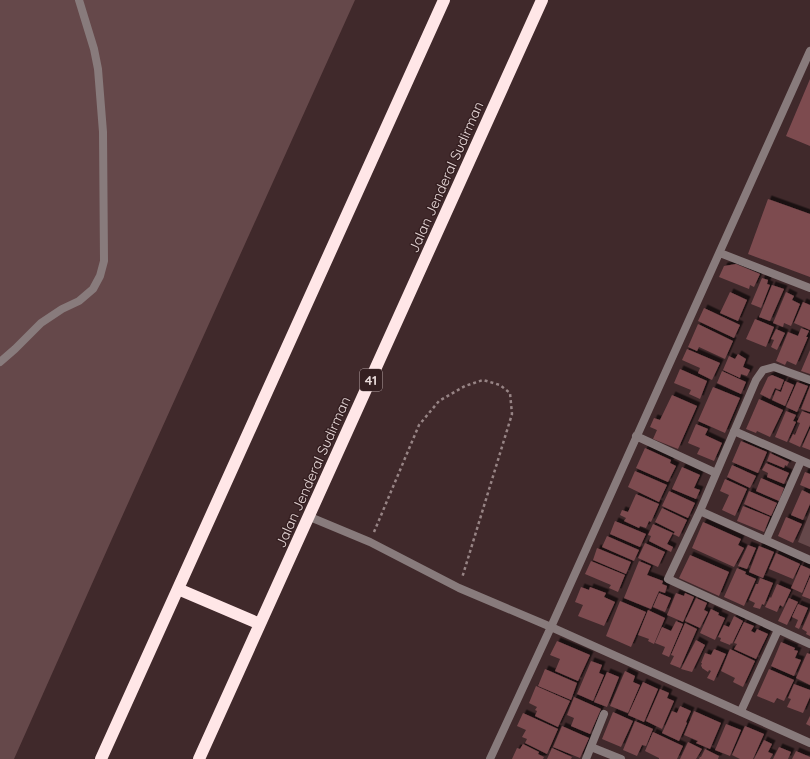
<svg xmlns="http://www.w3.org/2000/svg" width="810" height="759" font-family="Quicksand,sans-serif">
  <defs>
    <filter id="shadow"><feDropShadow dx="3.5" dy="-3.5" stdDeviation="0" flood-color="#0009"/></filter>
  </defs>
  <rect width="100%" height="100%" fill="#40292b"/>
  <!-- green -->
  <path fill="#65484a" d="M0,0h355l-244,541 -97,218h-14z
    M810,512v35l-12,-5z"/>
  <!-- building -->
  <path fill="#7d4b50" filter="url(#shadow)" d="M810,79v67l-24,-10z
    M768,199l42,15v63l-62,-23z
    M736,264l24,10 -6,13 -4,-2 -1,4 -30,-12 5,-11z
    M762,278l6,2 -1,4 3,1 -9,23 -10,-4z
    M772,285l12,4 -14,32 -11,-4z
    M730,292l17,8 -9,21 -18,-8z
    M786,292l8,4 -2,4 8,4 -9,22 -7,-3 -1,4 -10,-4z
    M803,302l7,3v25l-16,-7z
    M704,308l36,17 -6,13 -36,-17z
    M755,319l19,8 -8,20 -20,-8z
    M698,324l35,17 -8,18 -26,-12 -2,4 -9,-4z
    M801,328l8,3 -3,6h2l-12,28 -9,-4 -2,4 -9,-4 12,-29 10,4z
    M776,329l9,4 -8,17 -6,-3 3,-7 -3,-1z
    M687,349l33,14 -8,17 -14,-7 2,-5 -18,-8z
    M810,350v24l-9,-3z
    M738,354l8,5 -3,8 7,3 -3,6 -6,-2 -1,4 -17,-8 6,-14 6,3z
    M680,369l27,12 -7,18 -11,-5 2,-4 -17,-7z
    M722,371l24,11 -5,12 -24,-11z
    M772,375l12,5 -4,10 -5,-2 -5,11 -10,-5 8,-17z
    M785,381l9,4 -9,21 -13,-6 4,-10 5,2z
    M797,382l11,4 -11,26 -11,-5z
    M810,386v26l-9,-3z
    M713,387l27,11 -15,35 -27,-12z
    M672,395l25,11 -19,43 -25,-10 4,-9 -7,-3 4,-9 6,2z
    M759,399l24,11 -13,27 -13,-6 -1,2 -10,-4z
    M786,411l10,4 -3,6 3,1 -9,20 -12,-5z
    M802,411l8,3v11l-10,22 -11,-5 4,-8 2,1 5,-12 -3,-1z
    M696,424l12,5 -3,6 17,8 -8,18 -17,-7 3,-6 -12,-5z
    M810,429v21l-8,-3z
    M741,441l26,11 -9,21 -26,-11z
    M645,448l26,12 -1,3 6,3 -8,16 -32,-14z
    M770,453l19,9 -2,4 -2,-1 -1,3 -17,-7z
    M766,463l23,10 -5,11 -17,-7 1,-4 -6,-3z
    M732,465l24,11 -6,12 -23,-11z
    M682,467l18,8 -6,13 6,2 -4,9 -24,-10z
    M635,471l32,14 -8,17 -31,-15z
    M805,472l5,2v15l-10,-4z
    M761,478l23,10 -5,13 -23,-10z
    M725,479l22,10 -12,27 -13,-6 7,-15 -9,-4z
    M802,490l8,4v10l-7,16 -12,-5z
    M669,491l26,12 -7,15 -26,-12z
    M749,491l28,12 -6,13 -27,-12z
    M636,494l23,10 -8,18 -2,-1 -3,7 -6,-2 -1,2 -15,-7 2,-3 -6,-3 2,-5 6,2z
    M743,506l27,11 -6,15 -27,-11z
    M662,508l25,12 -8,17 -6,-3 2,-2 -20,-10z
    M786,517l16,7 -9,19 -15,-7z
    M615,521l31,13 -6,13 -30,-13z
    M703,522l38,17 -3,6 6,3 -10,19 -42,-19z
    M653,524l20,9 -6,11 6,3 -2,5 -22,-11 2,-5 -3,-1z
    M607,536l32,14 -5,11 -32,-14z
    M645,543l20,9 -7,15 -20,-9z
    M748,545l8,3 -9,21 -9,-3z
    M759,546l15,6 -11,26 -14,-6z
    M597,548l34,14 -5,12 -33,-14z
    M776,553l24,11 -7,15 -24,-10z
    M690,555l39,17 -10,24 -40,-18z
    M591,561l34,14 -7,17 -9,-4 2,-3 -26,-11z
    M639,561l12,5 -4,9 16,6 -1,3 5,2 -2,7 -6,-2 -8,18 -27,-11z
    M801,565l9,4v5l-8,19 -11,-5z
    M737,568l9,4 -1,2 11,5 -12,27 -20,-9z
    M810,577v22l-8,-3z
    M760,578l13,5 -9,22 -2,-1 -2,5 -7,-2 2,-4 -6,-3 7,-16h2z
    M777,584l14,6 -8,17 -3,-2 -3,7 -12,-5 5,-10 1,1z
    M581,587l8,3 1,-3 16,6 -2,4 11,5 -11,24 -26,-10 5,-11 -8,-3z
    M659,593l12,5 -6,14 -12,-5z
    M676,593l8,3 1,-3 9,4 -11,25 -16,-7z
    M696,598l11,5 -3,7 4,2 -8,16 -15,-7z
    M789,598l9,4 -11,23 -9,-4z
    M620,601l26,11 -15,35 -25,-11z
    M798,604l10,4 -9,21 -4,-2 3,-7 -6,-3z
    M711,609l8,4 -1,2 7,3 -10,22 -15,-7z
    M648,610l17,8 -11,26 -6,-3 1,-2 -11,-4z
    M810,611v25l-4,-2 1,-2 -5,-3z
    M734,616l9,5 -11,23 -1,-1 -1,2 -10,-4 1,-3 -3,-1 6,-12 5,2z
    M676,621l7,3 -14,33 -7,-3 3,-7 -10,-4 7,-16 9,4z
    M744,622l10,4 -3,5 4,2 2,-4 11,5 -12,25 -22,-10 3,-5 -3,-1z
    M685,623l12,6 -17,39 -10,-4 4,-8 -3,-1z
    M696,640l9,5 -13,27 -11,-3z
    M557,641l33,14 -12,26 -23,-10 5,-12 -10,-4z
    M781,642l14,6 -1,2 4,1 -3,7 6,2 -7,16 -23,-10z
    M714,649l12,5 -12,27 -7,-3 4,-7 -2,-1 -1,2 -6,-4v-1l-1,-1 1,-3h-1l4,-10 6,2z
    M730,649l25,12 -12,26 -10,-5 2,-4 -14,-7z
    M807,653l3,1v31l-14,-7z
    M591,661l11,4 -3,8 5,2 -11,26 -16,-7z
    M545,669l32,14 -6,17 -33,-14z
    M769,669l25,11 -10,21 -7,-3 -3,5 -17,-7z
    M625,671l10,5 -2,6 7,3 -12,28 -18,-7z
    M607,672l12,5 -12,30 -13,-5z
    M643,682l15,7 -14,33 -16,-7z
    M794,684l16,6v7l-7,16 -16,-6 4,-8 -3,-1z
    M536,686l34,15 -12,26 -23,-11 2,-5 -2,-1 2,-3 -8,-4z
    M660,689l9,4 -2,5 7,3 -12,28 -16,-8z
    M574,697l27,12 -11,25 -19,-8 3,-8 -7,-3z
    M680,706l11,5 -5,11 1,1 -8,18 -17,-8 10,-22 5,2z
    M694,711l27,12 -11,26 -14,-6 2,-2 -14,-6z
    M613,712l20,9 -12,26 -19,-8z
    M523,713l35,16 -11,25 -22,-11 2,-4 -5,-2 4,-7 -9,-4z
    M810,716v10l-4,-2z
    M635,721l18,8 -7,17 -4,-1 -5,11 -14,-6z
    M726,724l15,6 -11,26 -15,-6z
    M562,726l27,12 -9,20 -27,-11z
    M745,726l19,8 -11,25h-13l-8,-4z
    M653,732l30,14 -6,13h-18v-1l-14,-7z
    M764,740l8,4 -4,8 5,2 -3,5h-16z
    M688,742l14,7 -6,10h-16z
    M523,744l16,8 -1,2 6,3 -1,2h-31l5,-11 3,1z
    M779,747l12,5 -3,7h-15z
    M552,748l20,9 -1,2h-24z
    M705,749l14,7 -1,3h-19l1,-2h1z
    M796,751l14,6v2h-18z"/>
  <g fill="none" stroke-linecap="round" stroke-linejoin="round">
    <!-- path -->
    <path stroke="#978485" stroke-width="2.5" stroke-dasharray="3 3" stroke-linecap="butt" d="M374,532l45,-107 20,-24 26,-15 18,-6 17,5 10,8 2,21 -50,164"/>
    <!-- lane -->
    <path stroke="#887b7c" stroke-width="8" d="M766,540l35,-79"/>
    <!-- street -->
    <path stroke="#887b7c" stroke-width="8" d="M720,253l90,35
      M0,362l15,-13 26,-26 21,-14 17,-8 14,-12 7,-13 4,-15 -1,-129 -5,-63 -4,-20 -15,-49
      M810,380l-36,-13 -11,3 -7,10 -56,131 -32,68 142,65
      M734,431l76,33
      M636,436l80,37
      M700,511l110,49
      M310,517l60,25 89,46 92,39 259,116
      M741,711l37,-81
      M591,747l30,12
      M490,759l61,-132 259,-576
      M586,759l18,-45"/>
    <!-- highway -->
    <path stroke="#ffe6e7" stroke-width="12" d="M178,589l82,35
      M101,759l343,-759
      M199,759l343,-759"/>
  </g>
  <g text-anchor="middle" stroke-width="3" stroke-linejoin="round" paint-order="stroke">
    <!-- shield labels -->
    <rect fill="#351f21" stroke="#b2a1a2" stroke-width="1" x="360" y="369" width="22" height="22" rx="3"/>
    <g font-size="13" font-weight="bold" fill="#e8d9d9">
      <text x="371" y="385">41</text>
    </g>
    <!-- street labels -->
    <g font-size="14" fill="#e8d9d9" stroke="#351f21">
      <text transform="translate(446 177) rotate(-66)" y="5">Jalan Jenderal Sudirman</text>
      <text transform="translate(313 472) rotate(-66)" y="5">Jalan Jenderal Sudirman</text>
    </g>
  </g>
</svg>
